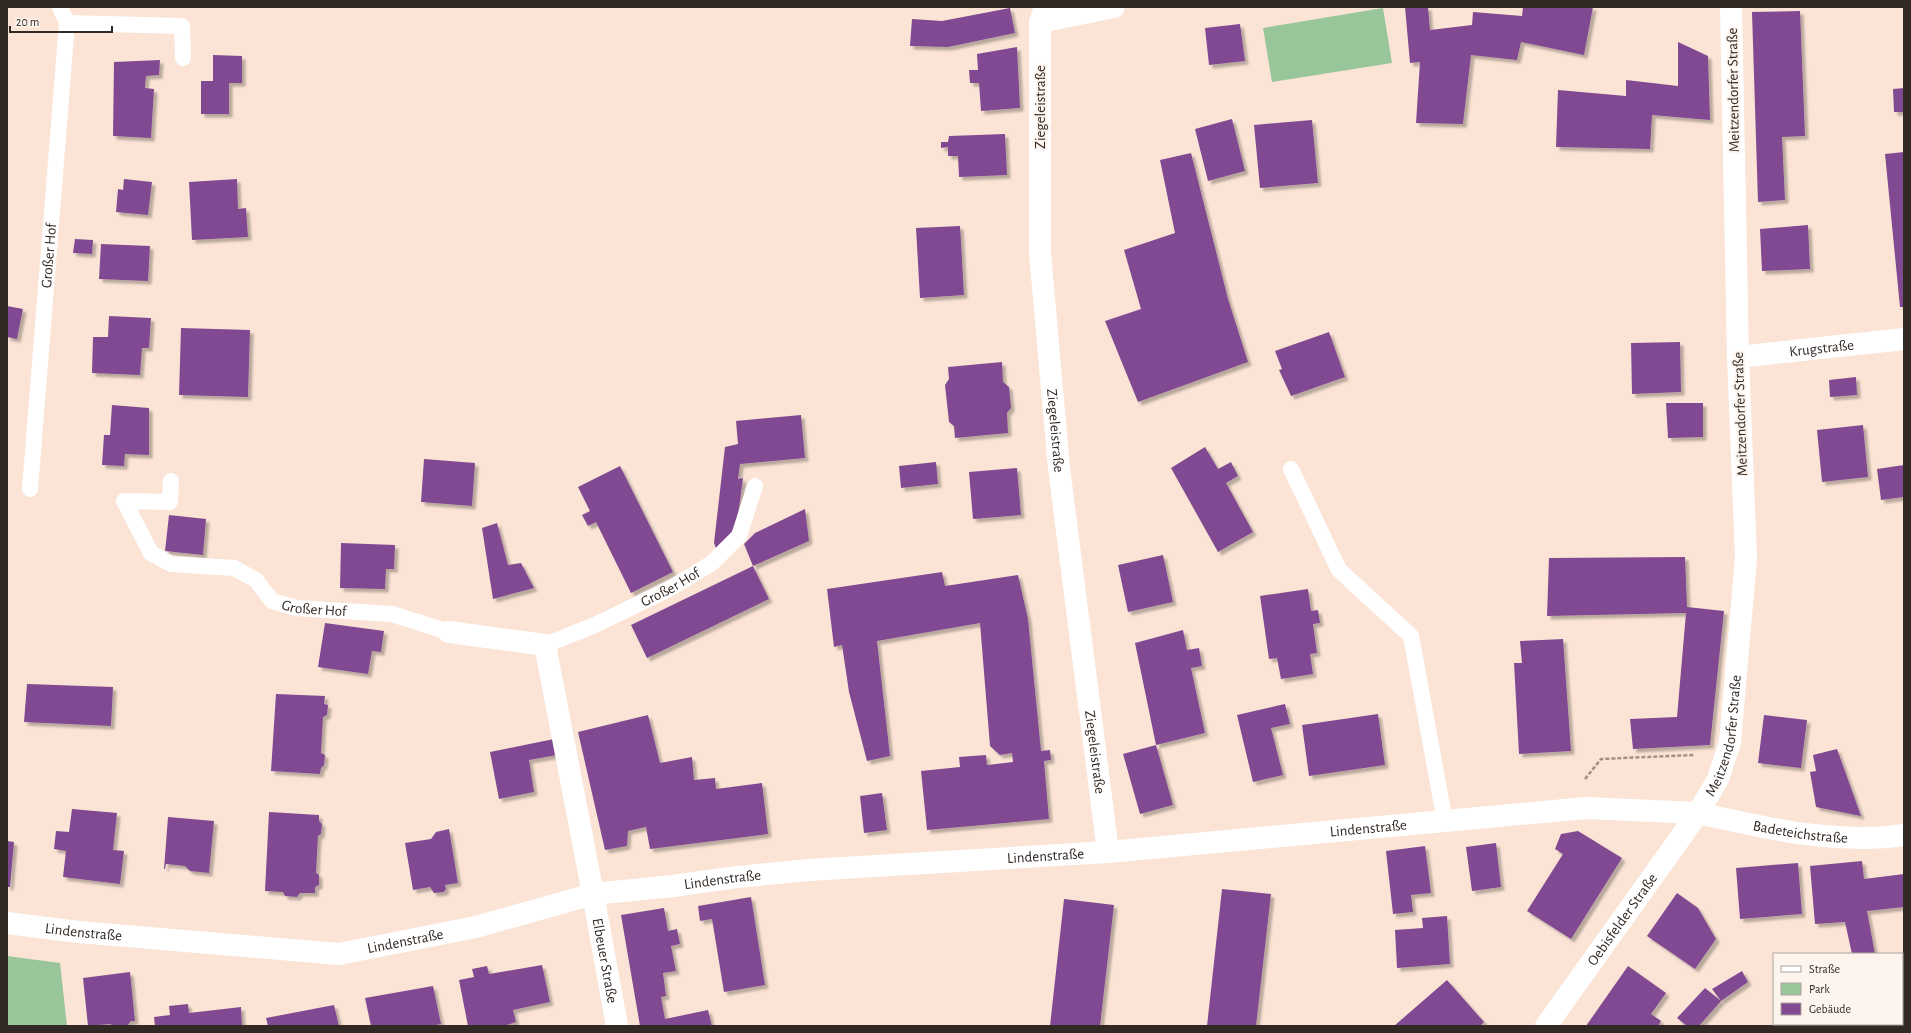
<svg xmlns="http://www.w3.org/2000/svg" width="1911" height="1033" font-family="'Alegreya Sans',sans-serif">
  <defs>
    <filter id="shadow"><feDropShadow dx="3.5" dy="3.5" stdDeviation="1" flood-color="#0004"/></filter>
  </defs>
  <rect width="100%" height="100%" fill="#fbe4d5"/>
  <!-- green -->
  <path fill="#98c69a" d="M1383,8l9,55 -120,19 -9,-54z
    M7,956l53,7 7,63h-60z"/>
  <!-- building -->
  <path fill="#814a91" filter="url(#shadow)" d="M1405,7h23l2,23 42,-5 1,-13 49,4 1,-9h70l-9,48 -63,-13 -4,18 -46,-5 -8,69 -47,-1 4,-61 -10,1z
    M1010,8l5,25 -67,14 -38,-1 2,-27 30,2z
    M1800,11l5,125 -23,1 3,63 -27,2 -6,-190z
    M1240,24l5,37 -36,4 -4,-37z
    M1678,42l30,14 2,64 -58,-5 -2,34 -94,-2 2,-57 68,6v-16l52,6z
    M1017,47l3,61 -39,3 -2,-28h-9l-1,-13h9l-1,-16z
    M213,55l29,1v27h-13v31h-28v-33h12z
    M160,60l-1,15 -13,1 -1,12 9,1 -3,49 -38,-2 1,-74z
    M1904,88v24h-10l-1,-23z
    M1232,119l13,52 -37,10 -13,-52z
    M1312,120l6,63 -58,5 -6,-63z
    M1005,134l2,41 -48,2 -1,-21h-10v-9l-7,1v-6h7l1,-6z
    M1904,152v155h-4l-15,-153z
    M1191,153l37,146 20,63 -110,40 -33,-81 36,-12 -17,-59 51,-17 -15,-73z
    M124,179l28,3 -4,33 -32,-3 2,-23 5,1z
    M237,179l1,30 8,-1 2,29 -56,3 -3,-58z
    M1808,225l2,44 -48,2 -2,-42z
    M960,226l4,69 -44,3 -4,-70z
    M75,239l18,1 -1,14 -19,-1z
    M101,244l49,2 -2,35 -49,-2z
    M7,306l16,3 -6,30 -10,-2z
    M109,316l42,2 -2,30h-7l-2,27 -48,-2 1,-36h15z
    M181,328l69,2 -2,67 -69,-2z
    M1329,332l16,45 -54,19 -12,-26 3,-1 -7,-18z
    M1680,342l1,50 -49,2 -1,-51z
    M1002,362l1,20 6,5 2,21 -4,5 1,20 -53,5 -1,-12 -5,-4 -4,-37 4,-6 -1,-12z
    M1856,377l1,18 -27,2 -1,-17z
    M1666,403h37v34l-35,1z
    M112,405l37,3v47l-24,-1 -1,12 -22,-1 2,-30h6z
    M801,415l4,43 -65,6 -2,15 5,-1 -7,53 -19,20 -3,-8 11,-96 13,-3 -2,-23z
    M1863,425l5,52 -46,5 -5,-52z
    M1205,447l13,22 13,-7 7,14 -12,7 27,49 -35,20 -47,-84z
    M424,459l51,4 -3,43 -51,-4z
    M936,462l2,22 -37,4 -2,-22z
    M1904,465v32l-23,3 -4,-31z
    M620,466l53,106 -42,21 -35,-71 -8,4 -6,-11 8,-4 -12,-24z
    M1017,468l4,47 -48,4 -4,-47z
    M805,509l4,32 -56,25 16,33 -122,59 -16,-33 122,-59 -9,-22 11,-11z
    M169,515l37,4 -3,36 -38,-4z
    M497,523l11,42 13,-2 13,25 -41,11 -11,-71z
    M341,543l54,2 -1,24h-8l-1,20 -45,-1z
    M1163,555l10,47 -45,10 -10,-47z
    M1685,557l2,50 37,4 -14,134 -77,4 -3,-30 47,-2 9,-104 -139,3 2,-58z
    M942,572l3,14 73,-11 10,44 13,132 9,-1 1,10 -7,1 5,58 -122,11 -6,-59 39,-4 -1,-10 27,-2 1,10 26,-3 -1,-9 -12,2 -10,-9 -10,-123 -103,18 13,115 -23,5 -18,-69 -7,-47 -8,2 -7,-58z
    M1308,589l3,22 7,-1 2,13 -7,1 4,29 -7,1 3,20 -32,5 -4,-21 -8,1 -9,-63z
    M325,623l59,8 -3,21 -9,-1 -4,23 -50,-7z
    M1183,630l4,20 12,-2 3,18 -11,2 14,65 -49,12 -21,-102z
    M1563,639l8,112 -52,3 -5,-91h8l-2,-22z
    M27,684l86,3 -2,39 -87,-4z
    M276,694l49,2 -1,8 4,1 -1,10 -4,2 -2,36 4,2 -1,10 -3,3 -1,6 -49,-3z
    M1285,704l5,20 -19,4 12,47 -30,7 -16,-67z
    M1378,714l7,51 -76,11 -7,-51z
    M648,715l12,48 32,-6 2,23 21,-2 1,11 46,-6 6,51 -118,15 -4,-22 -18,4 -1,15 -22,4 -27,-118z
    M1764,715l43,5 -6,48 -43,-5z
    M554,739l3,16 -28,5 5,32 -35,7 -9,-47z
    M1156,745l17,60 -33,9 -17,-60z
    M1837,749l24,67 -45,-9 -6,-35 6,-1 -3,-16z
    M882,793l5,37 -23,3 -4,-37z
    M72,809l45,4 -4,37 11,1 -4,33 -57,-7 3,-26 -12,-2 2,-18 13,1z
    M269,812l50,3v6l3,3 -1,10 -3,2 -2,37 3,2v10l-4,2v6h-15l-3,4 -12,-1 -2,-4 -18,-1z
    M168,817l46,4 -5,52 -19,-2 -5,-5 -19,-2 -1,5h-1z
    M449,829l9,54 -13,2 1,4 -2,3 -10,1 -4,-6 -17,3 -8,-47 26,-4 5,-7z
    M1578,831l44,27 -51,81 -44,-28 36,-57 -8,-5 6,-15z
    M7,841l7,1 -4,45h-3z
    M1496,843l5,44 -29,4 -6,-44z
    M1425,846l6,47 -20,2 2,17 -20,2 -7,-63z
    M1862,861l2,18 40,-5v33l-37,4 8,43h-23l-7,-32 -30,2 -5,-58z
    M1798,863l4,51 -62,5 -4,-51z
    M1222,889l49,5 -15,132h-49z
    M1677,893l21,15 18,31 -21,30 -48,-33z
    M751,897l14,88 -41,7 -12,-73 -12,2 -2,-15z
    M1064,899l50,6 -14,121h-50z
    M664,908l4,23 9,-2 3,15 -9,2 5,25 -13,2 3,23 -5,1 4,22 43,-9 4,16h-72l-19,-111z
    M1447,916l3,48 -53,4 -2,-38 28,-2 -1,-10z
    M542,965l8,37 -37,8 3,12 -12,4h-36l-9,-46 15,-3 -2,-8 15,-3 2,8z
    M1628,966l38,27 -15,21 10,7 -3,5h-72z
    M1742,971l6,11 -27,19 -9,-12z
    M130,972l5,49h-4l-4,5h-13l-4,-2 -22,2 -5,-48z
    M1447,980l37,42 -4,4h-86z
    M433,986l8,38 -11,2h-59l-6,-28z
    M1705,988l16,13 -22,25h-12l-10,-8z
    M188,1004l1,9 52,-6 1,19h-87l-1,-9 16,-2 -1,-9z
    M334,1005l5,21h-71l-2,-8z"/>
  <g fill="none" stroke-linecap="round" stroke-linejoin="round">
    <!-- path -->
    <path stroke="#a19085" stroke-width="2.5" stroke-dasharray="4 2" stroke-linecap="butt" d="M1585,779l16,-20 93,-4"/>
    <!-- lane -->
    <g stroke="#fff" stroke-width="16">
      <path d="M67,23l115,3 1,32"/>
      <path d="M1291,469l48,101 72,66 34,186"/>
      <path id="s1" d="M171,481l-1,21 -46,-1 27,52 20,11 63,4 22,12 16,21 24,7 96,6 57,18"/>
      <path id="s2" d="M30,489l37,-466 -7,-16"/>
      <path id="s3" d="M545,645l50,-20 76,-37 41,-25 27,-27 16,-50"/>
    </g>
    <!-- street -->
    <g stroke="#fff" stroke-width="22">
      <path id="s4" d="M1045,7l-5,15v231l19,215 49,384"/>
      <path d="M1040,22l74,-15"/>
      <path id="s5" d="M1738,357l166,-18"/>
      <path id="s6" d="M449,632l96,13 48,249 24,132"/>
      <path id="s7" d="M7,923l72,9 260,22 137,-27 117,-33 80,-8 64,-9 72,-7 299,-18 478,-44 112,5 20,-34 12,-37 16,-184 -8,-201 -7,-350"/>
    </g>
    <!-- secondary -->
    <path stroke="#fff" stroke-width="22" id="s8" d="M1546,1026l152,-213c66,15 138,32 206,22"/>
  </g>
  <g text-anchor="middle" stroke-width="4" stroke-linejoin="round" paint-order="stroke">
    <!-- street labels -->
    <g font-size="15" fill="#322924" stroke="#fef4ee">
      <text transform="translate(1733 90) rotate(-91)" y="5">Meitzendorfer Straße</text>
      <text transform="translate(1040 107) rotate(-90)" y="5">Ziegeleistraße</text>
      <text dy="5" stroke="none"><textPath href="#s2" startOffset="234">Großer Hof</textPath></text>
      <text dy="5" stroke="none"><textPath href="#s5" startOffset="84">Krugstraße</textPath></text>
      <text transform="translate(1740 414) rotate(-92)" y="5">Meitzendorfer Straße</text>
      <text dy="5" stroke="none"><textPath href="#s4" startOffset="425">Ziegeleistraße</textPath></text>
      <text dy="5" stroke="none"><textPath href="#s3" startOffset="138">Großer Hof</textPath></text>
      <text dy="5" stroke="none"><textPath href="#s1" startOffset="306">Großer Hof</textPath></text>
      <text dy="5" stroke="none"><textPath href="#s7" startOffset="1787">Meitzendorfer Straße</textPath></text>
      <text dy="5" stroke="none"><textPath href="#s4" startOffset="749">Ziegeleistraße</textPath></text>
      <text dy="5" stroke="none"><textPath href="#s7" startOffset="1373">Lindenstraße</textPath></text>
      <text dy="5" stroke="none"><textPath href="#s8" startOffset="366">Badeteichstraße</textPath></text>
      <text dy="5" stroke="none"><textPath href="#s7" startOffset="1049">Lindenstraße</textPath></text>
      <text dy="5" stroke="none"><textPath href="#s7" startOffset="725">Lindenstraße</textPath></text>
      <text dy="5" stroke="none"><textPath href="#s8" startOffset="131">Oebisfelder Straße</textPath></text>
      <text dy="5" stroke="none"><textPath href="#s7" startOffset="77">Lindenstraße</textPath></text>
      <text dy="5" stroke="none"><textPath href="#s7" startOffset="401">Lindenstraße</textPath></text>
      <text dy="5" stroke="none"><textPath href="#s6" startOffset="418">Elbeuer Straße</textPath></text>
    </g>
  </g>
  <!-- border -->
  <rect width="1911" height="1033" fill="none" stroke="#322924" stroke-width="16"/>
  <!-- legend -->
  <rect x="1773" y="953" width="130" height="72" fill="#fef4ee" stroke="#aca39d"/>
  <rect x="1781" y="966" width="20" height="6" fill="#ffffff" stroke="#aca39d"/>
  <text x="1809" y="973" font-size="12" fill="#322924">Straße</text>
  <rect x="1781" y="983" width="20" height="12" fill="#98c69a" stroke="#aca39d"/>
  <text x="1809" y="993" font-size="12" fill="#322924">Park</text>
  <rect x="1781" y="1003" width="20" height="12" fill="#814a91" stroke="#aca39d"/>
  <text x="1809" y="1013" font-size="12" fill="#322924">Gebäude</text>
  <!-- scale -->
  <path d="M10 26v6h102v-6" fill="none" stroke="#322924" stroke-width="2"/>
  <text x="16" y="26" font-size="12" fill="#322924" stroke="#fef4ee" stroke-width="3" paint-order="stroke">20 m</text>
</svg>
